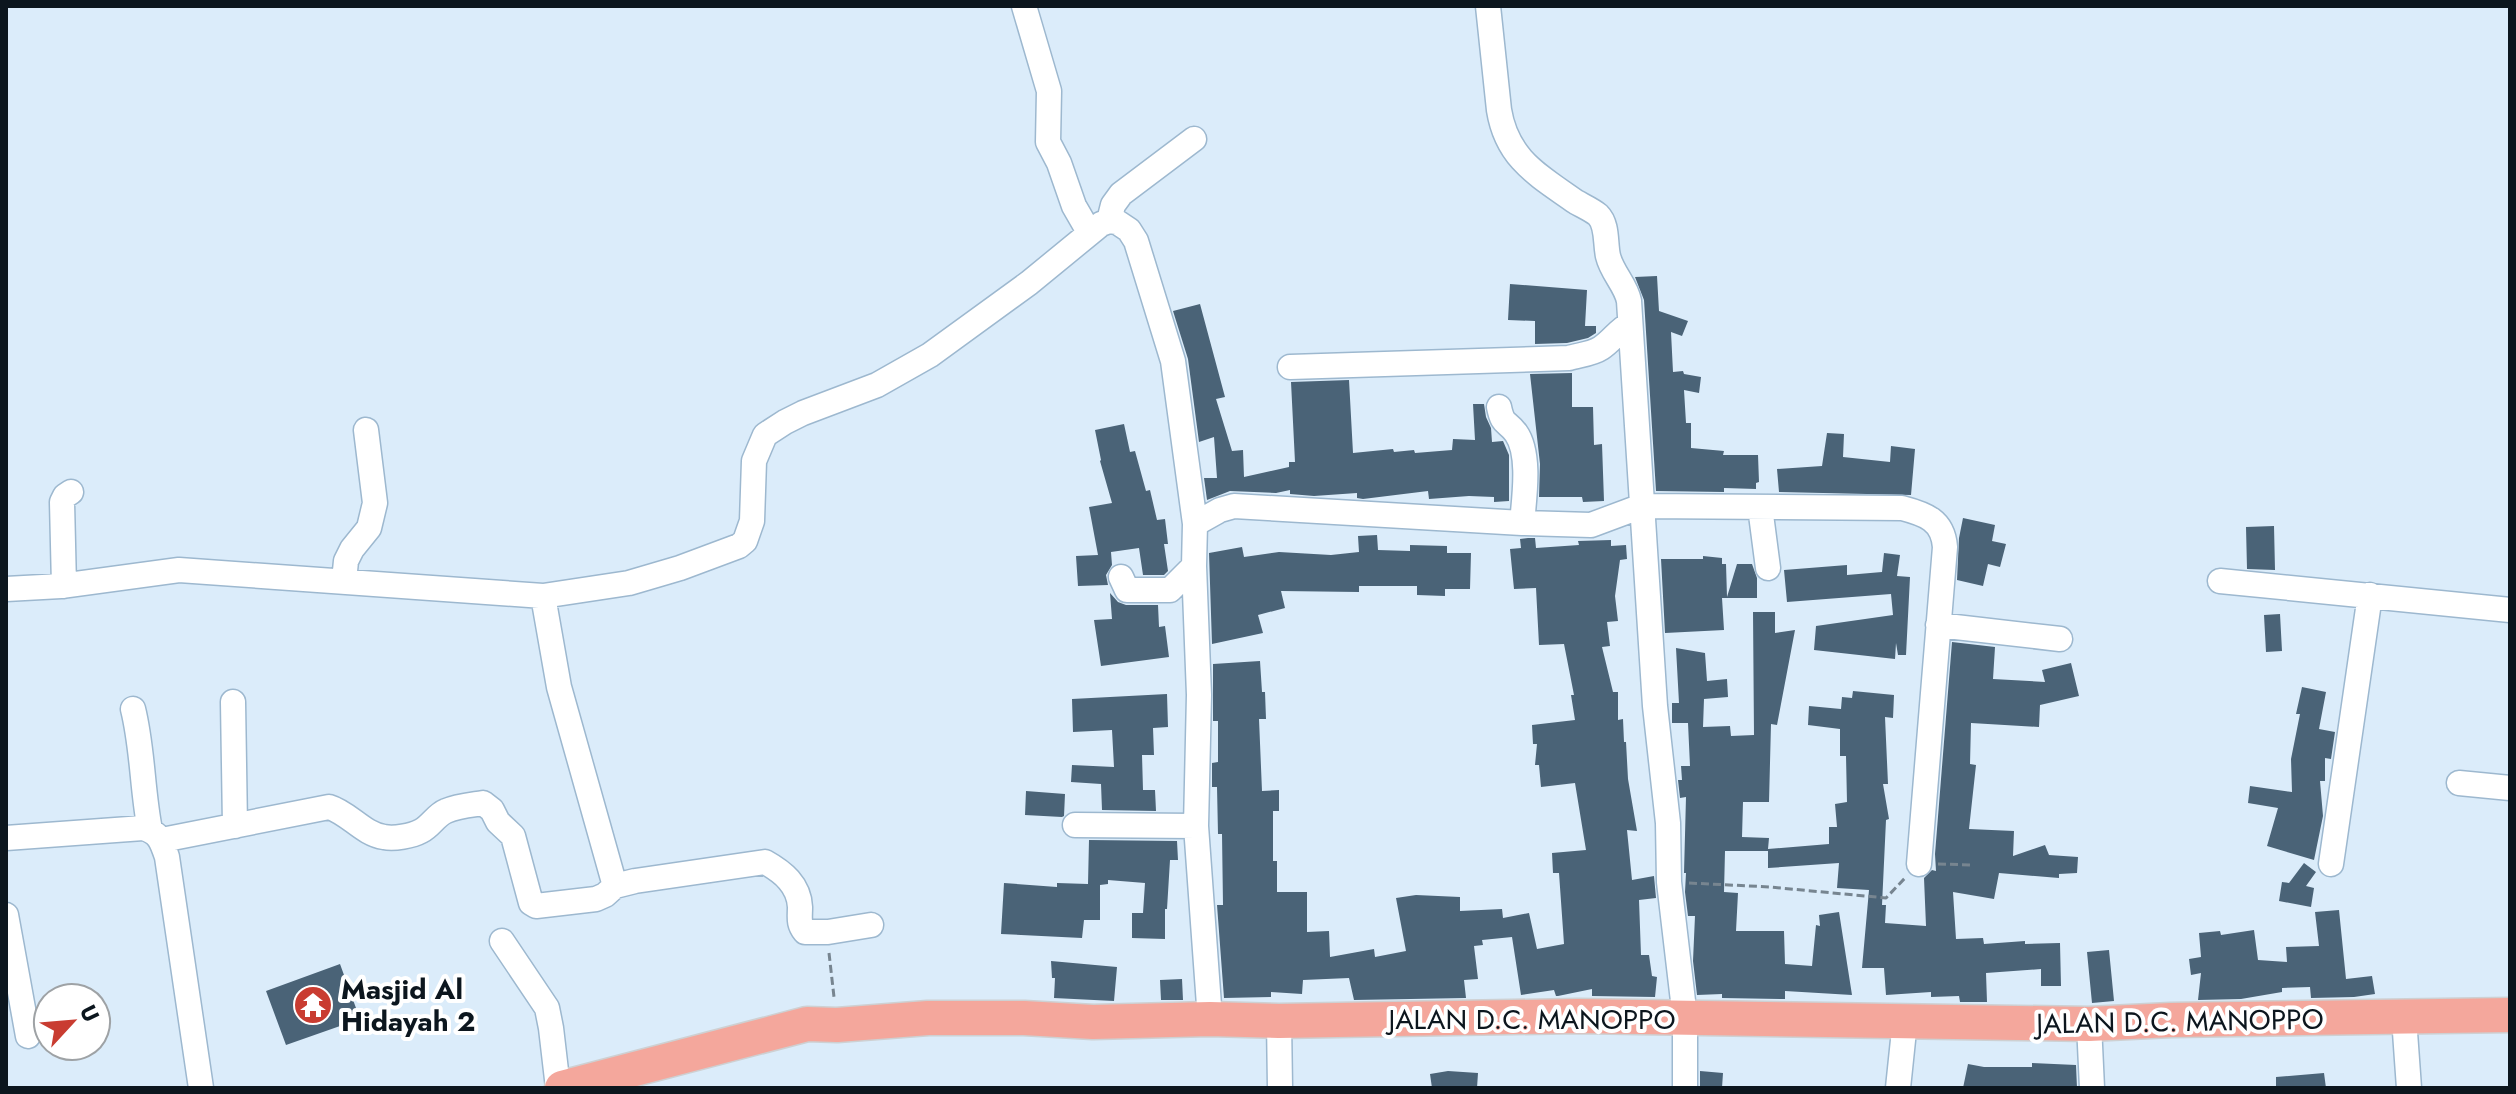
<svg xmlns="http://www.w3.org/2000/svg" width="2516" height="1094" font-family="Jost,sans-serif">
  <rect width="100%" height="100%" fill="#dbecfa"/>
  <!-- building -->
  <path fill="#4a6377" d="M1657,276l2,35 29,10 -6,15 -11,-4 2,40 10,-1 1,3 17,3 -2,16 -15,-3 2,33h5v25l33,3 -1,4h35l1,27 -3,1v6l-32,-1v4l-68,-1 -12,-191 -9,-23z
    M1510,284l77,6 -2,36h11v7l-8,5 -21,5 -32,1v-23l-27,-1z
    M1200,304l25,93 -9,2 16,52 11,-1 1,27 45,-10v-5h6l-4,-80 58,-2 4,73 40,-4 1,3 20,-2 1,3 37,-3 1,-11 22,1 -2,-36h11l2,13 5,11 1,14 11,-1 6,14v46l-15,1v-5l-25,-1 -40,3 -1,-8 -65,8 -6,-1v-5l-43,3 -24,-2v-4l-14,3 -46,-2 -23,9 -3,-22h13l-3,-41 -15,5 -11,-83 -15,-48z
    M1572,373v34h21l1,38 8,-1 2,57 -21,1 -1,-5h-43l1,-33 -10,-90z
    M1124,424l6,28 5,-1 11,40 4,-1 7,30 8,-1 3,25h-4l4,27 -4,4h-21l-4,-27 -28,4 1,13 -6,10 2,10 -30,1 -2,-30 22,-1 -9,-48 23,-4 -12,-42 1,-1 -6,-30z
    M1827,433l17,1 -1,23 47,5 1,-16 24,3 -4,46 -132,-3 -2,-23 45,-3z
    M1963,518l32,7 -3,16 14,3 -6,23 -12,-3 -5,22 -26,-6 2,-42z
    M2274,526l1,44 -28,-1 -1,-42z
    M1377,535l1,15 32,1v-6l37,1v7h24l-1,36h-25v7l-28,-1v-9h-58v6l-78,-1 4,17 -27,7 5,18 -51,11 -3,-91 33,-6 2,10 35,-5 52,3 28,-3 -1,-16z
    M1528,538h7l1,10 43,-3 -1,-4 33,-1v6l15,-1 1,14 -7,1 -5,36 3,25 -11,1 3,24 -8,1 11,45h5v28l5,-1 1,23h2l2,37 9,52 -10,-1 5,50 22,-4 2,22 -17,2 2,55h8l3,21 5,1 -2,20 -63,-1v-7l-34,7h-2l-2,-6 -33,5 -9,-58 -30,3 1,5 -9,1 4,33 -14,1 2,18 -112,2 -5,-22 -46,2 -1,14 -31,-2v5l-47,1 -7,-93h6l-1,-71h-4l-1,-47h-5v-24l6,-1v-41h-5v-57l47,-3 2,31h3l1,27h-7l3,72 17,-1v21h-6v50h4v31h30v40l22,-1 1,26 44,-8 1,8 31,-6 -10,-53 20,-3 44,2v14l42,-2 1,9 26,-5 8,36 27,-5 -5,-71h-6l-1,-20 34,-3 -11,-67 -34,4 -2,-22h-4l2,-21h-4l-1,-19 43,-5 -4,-25h3l-10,-51 -25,1 -3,-57 -22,1 -4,-40 11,-1 -1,-9z
    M1884,553l16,2 -3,21 13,1 -4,78h-8l-2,-12 -1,16 -81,-9 2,-24 77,-11 -2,-21 -104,8 -3,-32 63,-5v10l35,-3z
    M1703,556l19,2v6h4l1,33 10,-33h15l5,14v20h-35l2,32 -59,3 -4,-74h42z
    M1110,593l8,9 8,3h32l1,22 6,-1 4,31 -68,9 -7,-46 18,-1z
    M1753,612h22v21l20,-3 -18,95 -6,-1 -2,78h-26l-1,35 27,1 -1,11 61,-5v-17h8l-2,-23 12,-2 -1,-46h-6v-27l-32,-4 1,-19 32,3 1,-12 10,1 1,-7 41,4 -1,23 -8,-1 3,67h-5l6,35 -3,1 -4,85h4l-1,18 41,3 -2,-48 8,-8 4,1 -1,-17 17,-212 43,5 -2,32 52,3 -3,-12 29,-7 8,33 -39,9 -1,22 -68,-4 -1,41 6,1 -7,64 45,2 -1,25 32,-11 4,10 29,2 -1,16 -18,1v4l-60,-5 -5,26 -41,-7 3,47 27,-1 1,6 41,-3v3l35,-1 1,43h-20v-17l-55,4 1,29h-27l-1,-6 -28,1v-5l-45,3 -2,-27h-22l7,-78 -32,-2 2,-25 -71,5v-17h-43l-1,41 14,1 -2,38h48l1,33 27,2 4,-41 4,1 -1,-11 20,-3 13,83 -67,-4v8l-63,-1v-4l-25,1 -4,-34 2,-45h-7l-3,-24 1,-19h-2l2,-76 -6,1 -2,-18h4l-1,-14h9l-2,-43h-16v-20h7l-3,-55 29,5 2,28 20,-2 1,18 -24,2 -1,28 27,-1 1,10 23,-1z
    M2280,614l2,37 -16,1 -2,-37z
    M2302,687l24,5 -7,37 16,3 -4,27 -6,-1v23h-5l3,35 -9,44 -47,-14 11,-38 -30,-5 2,-17 42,6 -1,-33 9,-45h-4z
    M1167,694l1,33 -15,1 1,27h-12l1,35h12l1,21 -54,-1 -1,-26 -30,-2 1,-17 42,2 -2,-37 -39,2 -1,-33z
    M1026,791l39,3 -1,22 -2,1 -37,-2z
    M1089,840l88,1 1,19h-8l-3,49h-2v30l-33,-1v-25h11l2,-30 -37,-3v4l-8,1v35h-16l-2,18 -81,-4 3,-51 53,4v-4l31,1z
    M2304,863l12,9 -10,14 8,2 -3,19 -32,-6 3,-19 7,1z
    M2339,910l7,69 26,-3 3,18 -21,3 -43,1 -1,-11 -28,1v4l-41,7 -43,1 3,-27 -10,2 -2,-16 12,-2 -2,-24 21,-2 1,4 33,-5 4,30 29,2 -1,-15 33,-1 -4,-34z
    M2109,950l5,51 -22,2 -5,-51z
    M1051,961l66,6 -3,34 -60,-3 1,-20h-3z
    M340,964l20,55 -74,26 -20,-54z
    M1182,979l1,21h-22l-1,-20z
    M2032,1063l44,2 1,23h-114l5,-24 16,3h48z
    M1448,1071l30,2 -1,15h-45l-2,-14z
    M1700,1071l23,2 -1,15h-22z
    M2324,1073l2,15h-50v-11z"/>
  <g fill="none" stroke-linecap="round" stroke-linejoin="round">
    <!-- minor casing -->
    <g stroke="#9db8cf" stroke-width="27">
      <path id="minor" d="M1024,6l25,85 -1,51 11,21 15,43 15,26
        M1488,6l11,104c8,49 39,65 77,92 7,4 16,8 22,13 10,10 7,28 10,41 4,17 18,29 21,45l26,405 13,117 1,59 16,136v70
        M1109,221l4,-16 8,-11 73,-55
        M1290,367l279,-9c10,-3 23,-4 32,-10 12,-8 17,-18 29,-24
        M1499,407c4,19 7,13 17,26 15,21 8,66 6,90
        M1760,507l8,61
        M1121,577l6,13h43l24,-24
        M344,581l2,-20 6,-12 17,-21 6,-25 -9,-73
        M2220,581l290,29
        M64,586l-2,-84 3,-6 6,-4
        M6,589l55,-3 118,-16 364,26 86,-13 51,-15 59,-22 6,-5 7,-20 2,-60 11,-26 20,-13 18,-9 74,-28 53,-30 99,-72 72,-59 8,-3 8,1 12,8 7,11 37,120 22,163
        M543,596l16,91 56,199
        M1938,625l122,14
        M233,702l2,124
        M133,709c10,40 9,81 17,121
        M2459,783l51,5
        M1075,825l121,1
        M6,838l137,-10c16,4 19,14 24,29l34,231
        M162,840l167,-33c20,6 34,27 55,30 10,2 28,-1 37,-6 10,-5 15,-16 25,-20 11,-5 24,-6 37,-8l9,7 6,12 15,14 18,67 5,3 60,-7 9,-4 10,-9 20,-5 130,-19c18,10 34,23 35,45 0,11 -2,16 5,25h23l43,-7
        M2331,864l39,-269
        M6,915l22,121
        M502,941l45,67 4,20 7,60
        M2404,1018l5,70
        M1210,1019l-14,-193 3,-131 -5,-129 1,-42 25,-14 14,-4 288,17 69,2 51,-19 260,2c23,6 41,12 43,39l-26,317
        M1279,1021l1,67
        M2089,1024l3,64
        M1898,1088l7,-67"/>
    </g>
    <!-- highway casing -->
    <g stroke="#ced0d2" stroke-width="37">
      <path id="highway" d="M562,1088l245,-64 30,1 91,-7h96l69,4 117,-3 69,2 299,-5 511,8 82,-4 339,-5"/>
    </g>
    <!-- path -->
    <path stroke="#778590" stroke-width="3" stroke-dasharray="8 4" stroke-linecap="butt" d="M1938,864l33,1
      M1689,883l81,4 116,11 19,-20
      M829,953l5,44"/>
    <!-- minor -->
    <use href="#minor" stroke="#fff" stroke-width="24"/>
    <!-- highway -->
    <use href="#highway" stroke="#f4a79c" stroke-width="34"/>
  </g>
  <!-- icons -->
  <defs>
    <g id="temple-disc" transform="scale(2)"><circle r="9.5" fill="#c93c31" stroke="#fff"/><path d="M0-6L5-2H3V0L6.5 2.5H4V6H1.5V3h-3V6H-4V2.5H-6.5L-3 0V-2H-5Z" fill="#fff"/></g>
  </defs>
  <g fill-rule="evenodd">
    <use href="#temple-disc" x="313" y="1005"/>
  </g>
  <g text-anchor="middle" stroke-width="8" stroke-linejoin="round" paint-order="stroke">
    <!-- poi labels -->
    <g font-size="28" font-weight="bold" fill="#0c161e" stroke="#fff" text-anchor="start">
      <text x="341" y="999">Masjid Al<tspan x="341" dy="32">Hidayah 2</tspan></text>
    </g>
    <!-- street labels -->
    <g font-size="28" fill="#0c161e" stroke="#fff">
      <text x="1532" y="1029">JALAN D.C. MANOPPO</text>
      <text transform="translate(2180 1021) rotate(-1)" y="10">JALAN D.C. MANOPPO</text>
    </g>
  </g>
  <!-- border -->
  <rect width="2516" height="1094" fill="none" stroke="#0c161e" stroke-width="16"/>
  <!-- north arrow -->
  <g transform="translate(72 1022) rotate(64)"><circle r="38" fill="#ffffff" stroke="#9ea2a5" stroke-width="2"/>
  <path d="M0-6L14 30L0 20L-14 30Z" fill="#c93c31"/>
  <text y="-12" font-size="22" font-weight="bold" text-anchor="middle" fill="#0c161e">U</text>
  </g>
</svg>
